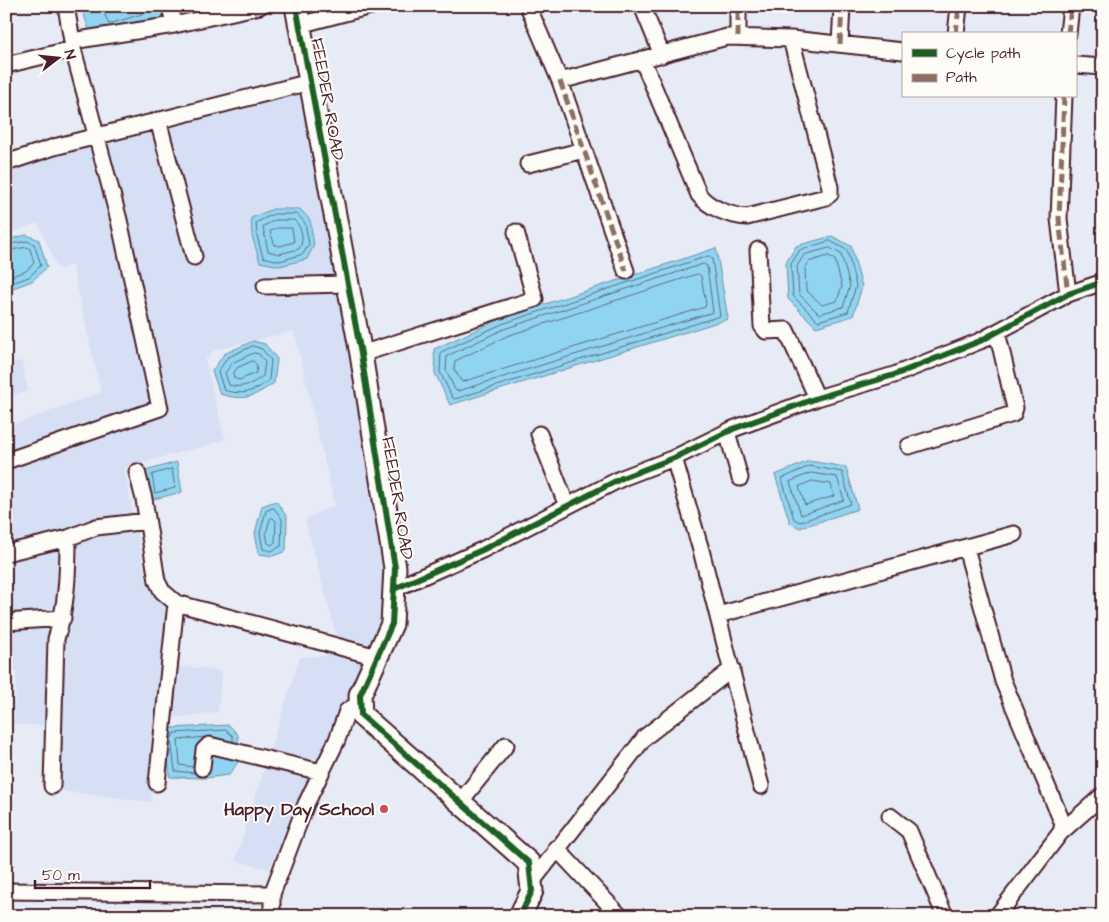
<svg xmlns="http://www.w3.org/2000/svg" width="1109" height="922" font-family="'Architects Daughter',sans-serif">
  <rect width="100%" height="100%" fill="#e6ebf5"/>
  <filter id="ink" filterUnits="userSpaceOnUse"><feTurbulence type="fractalNoise" baseFrequency=".02" numOctaves="2"/><feDisplacementMap in="SourceGraphic" scale="10" xChannelSelector="R" yChannelSelector="G"/><feConvolveMatrix kernelMatrix="1 2 1 2 8 2 1 2 1" color-interpolation-filters="sRGB"/></filter>
  <g filter="url(#ink)">
    <!-- built -->
    <path fill="#d6dff4" d="M305,90l85,482 -3,50 -118,247 -34,-8 65,-204 25,-1 11,-22 -31,-115 30,-14 -41,-174 -80,19 -9,10 20,80 -101,28 22,112 20,31 -3,53 59,7 -4,41 -60,8 -7,82 -96,-12 -3,-64 -39,-2 4,-52h-11v-244l95,-36 -29,-127 -14,4 -20,-46 -32,11v-65l64,-22z
      M21,361l7,30 -22,6v-33z"/>
    <!-- water -->
    <path fill="#8fd5f1" stroke="#738ca2" d="M81,6h81l1,17c-13,11 -51,23 -69,21z
      M273,209h27l10,11 4,25 -7,14 -27,7 -20,-4 -8,-26 -1,-18z
      M27,235l12,5 8,27 -15,14 -24,9 -2,-50z
      M832,236l19,10 11,41 -9,29 -37,11 -28,-28 -2,-36 10,-17z
      M716,248l12,71 -278,86 -15,-32 -1,-24 66,-30z
      M253,341l12,3 12,15 -3,24c-22,15 -29,18 -54,11l-8,-23 12,-17z
      M809,461l37,6 12,42 -58,19 -10,-5 -15,-48z
      M177,462l5,30 -32,8 -5,-29z
      M276,501l11,16 -1,34 -13,5 -14,-2 -4,-21 7,-27z
      M229,725l9,10v27l-9,13 -23,3 -36,-1 -4,-38 5,-11z"/>
    <g fill="none" stroke-linecap="round" stroke-linejoin="round">
      <!-- shore -->
      <path stroke="#66687a" stroke-width="1" d="M101,6l8,18 33,-10 1,-8
        M274,214h23l8,9 4,21 -6,10 -23,7 -17,-4 -6,-21 -1,-13z
        M275,220h19c8,7 11,20 5,29l-20,5 -11,-3 -5,-24z
        M277,228h15l2,14 -14,4 -5,-1 -5,-13z
        M830,241l17,9 9,36 -8,26 -30,9 -25,-25 -2,-32 9,-14z
        M6,245l21,-4 7,3 7,21 -12,12 -23,8
        M830,248l11,6 9,32 -7,21 -24,7 -20,-20 -2,-28 7,-11z
        M6,251l21,-4 3,2 4,14 -8,8 -20,7
        M709,256l3,2 8,58 -265,83 -3,-2 -12,-25 1,-20 61,-28z
        M829,256l6,4 7,26 -5,15 -15,4 -16,-15 -1,-22 4,-6z
        M704,264l3,2 6,46 -255,79 -3,-1 -9,-20 1,-14 57,-27z
        M698,274l3,2 5,28 -1,3 -243,75 -8,-13 1,-8 52,-25z
        M253,346l9,3 9,11 -2,20c-15,12 -26,16 -45,10l-6,-18 9,-14z
        M254,353l5,1 6,8 -2,14c-11,8 -21,13 -34,9l-4,-12 7,-10z
        M253,361l4,4 -1,8 -17,7 -5,-2 -1,-4 4,-6z
        M810,466l32,6 9,32 -51,18 -6,-3 -12,-40z
        M172,469l3,19 -20,5 -3,-18z
        M811,473l26,4 7,23 -43,15 -11,-33z
        M812,481l19,3 3,12 -29,9 -6,-18z
        M274,508l8,11 -1,27 -9,5 -9,-2 -3,-16 6,-22z
        M273,518l3,3 -1,21 -3,3 -4,-2 -2,-10 4,-14z
        M193,767l-13,-2 -2,-25 27,-3
        M195,773l-20,-2 -4,-31 3,-7 52,-3 7,6v6"/>
      <!-- street casing -->
      <g stroke="#4a1f2b" stroke-width="19">
        <path id="street" d="M66,6l6,35
          M170,6l4,19
          M528,6l32,75 66,190
          M642,6l20,49
          M299,25l72,-19
          M956,34l3,-28
          M1068,34l3,-28
          M738,37v-31
          M840,44l2,-38
          M642,59l57,136c10,13 32,21 48,22l79,-20 4,-3v-7l-39,-148
          M6,65l67,-16 -1,-8 102,-16 86,-19
          M1075,65l28,2
          M560,81l167,-44 64,2 112,12
          M1064,96l-5,123 9,75
          M158,120l36,137
          M6,163l48,-16 256,-65
          M528,164l56,-14
          M758,250l4,76 4,5 20,-1 31,68
          M265,286l81,-2
          M361,354l174,-55 -19,-67
          M727,432l13,46
          M539,434l28,72
          M909,446l104,-32 2,-6 -18,-76
          M674,458l27,92 60,236
          M6,461l154,-53 -41,-188 -46,-171
          M137,472l7,27 13,82 5,10 14,12 201,54
          M966,548l37,133 60,143 -2,8 -64,84
          M6,553l62,-15 28,-11 51,-6
          M394,589l88,-39 140,-72 52,-20 59,-29 84,-31 77,-23 86,-34 88,-47 35,-12
          M718,615l296,-81
          M6,622l57,-4
          M202,768l2,-18 5,-5 112,27
          M157,783l19,-180
          M52,786l4,-147c11,-34 12,-66 12,-101
          M460,802l46,-57
          M890,816l19,15 36,85
          M1061,832l42,-37
          M556,848l64,68
          M531,883l114,-146 87,-68
          M6,891l266,3 34,-90 31,-64 10,-29 13,-8
          M272,916v-22"/>
      </g>
      <!-- secondary casing -->
      <g stroke="#4a1f2b" stroke-width="25">
        <path id="secondary" d="M296,6l65,348 34,214 -3,56 -32,71 1,20 168,148 3,28 -12,25"/>
      </g>
      <!-- street -->
      <use href="#street" stroke="#fdfcf7" stroke-width="15"/>
      <!-- secondary -->
      <use href="#secondary" stroke="#fdfcf7" stroke-width="21"/>
      <!-- quiet -->
      <path stroke="#8d6e63" stroke-width="5" stroke-dasharray="10 5" stroke-linecap="butt" d="M956,34l3,-28
        M1068,34l3,-28
        M738,37v-31
        M840,44l2,-38
        M560,81l66,190
        M1064,96l-5,123 9,75"/>
      <!-- cycleway casing -->
      <g stroke="#fdfcf7" stroke-width="9">
        <path id="cycleway" d="M296,6l65,348 34,214 -3,56 -32,71 1,20 168,148 3,28 -12,25
          M394,589l88,-39 140,-72 52,-20 59,-29 84,-31 77,-23 86,-34 88,-47 35,-12"/>
      </g>
      <!-- cycleway -->
      <use href="#cycleway" stroke="#1b5e20" stroke-width="6"/>
    </g>
  </g>
  <!-- markers -->
  <circle fill="#d1495b" stroke="#fdfcf7" stroke-width="2" cx="384" cy="809" r="5"/>
  <g text-anchor="middle" stroke-width="4" stroke-linejoin="round" paint-order="stroke">
    <!-- street labels -->
    <g font-size="18" fill="#4a1f2b" stroke="#fdfcf7">
      <text transform="translate(328 99) rotate(80)" y="6">FEEDER ROAD</text>
      <text transform="translate(398 498) rotate(81)" y="6">FEEDER ROAD</text>
    </g>
    <!-- poi labels -->
    <g font-size="18" font-weight="bold" fill="#4a1f2b" stroke="#fdfcf7" text-anchor="end">
      <text x="374" y="815">Happy Day School</text>
    </g>
  </g>
  <!-- margin -->
  <rect width="1109" height="922" fill="none" stroke="#fdfcf7" stroke-width="25"/>
  <rect x="12" y="12" width="1084" height="897" fill="none" stroke="#4a1f2b" stroke-width="2" filter="url(#ink)"/>
  <!-- legend -->
  <rect x="902" y="32" width="175" height="65" fill="#fdfcf7" stroke="#b5a4a5"/>
  <rect x="912" y="49" width="25" height="8" fill="#1b5e20" stroke="#b5a4a5"/>
  <text x="946" y="58" font-size="15" fill="#4a1f2b">Cycle path</text>
  <rect x="912" y="74" width="25" height="8" fill="#8d6e63" stroke="#b5a4a5"/>
  <text x="946" y="82" font-size="15" fill="#4a1f2b">Path</text>
  <!-- north arrow -->
  <g transform="translate(58 58) rotate(74)" stroke="#fdfcf7" stroke-width="4" paint-order="stroke">
  <path d="M0-4L9 19L0 12L-9 19Z" fill="#4a1f2b"/>
  <text y="-8" font-size="14" font-weight="bold" text-anchor="middle" fill="#4a1f2b">N</text>
  </g>
  <!-- scale -->
  <path d="M35 880v8h115v-8" fill="none" stroke="#4a1f2b" stroke-width="2.5"/>
  <text x="42" y="880" font-size="15" fill="#4a1f2b" stroke="#fdfcf7" stroke-width="4" paint-order="stroke">50 m</text>
</svg>
